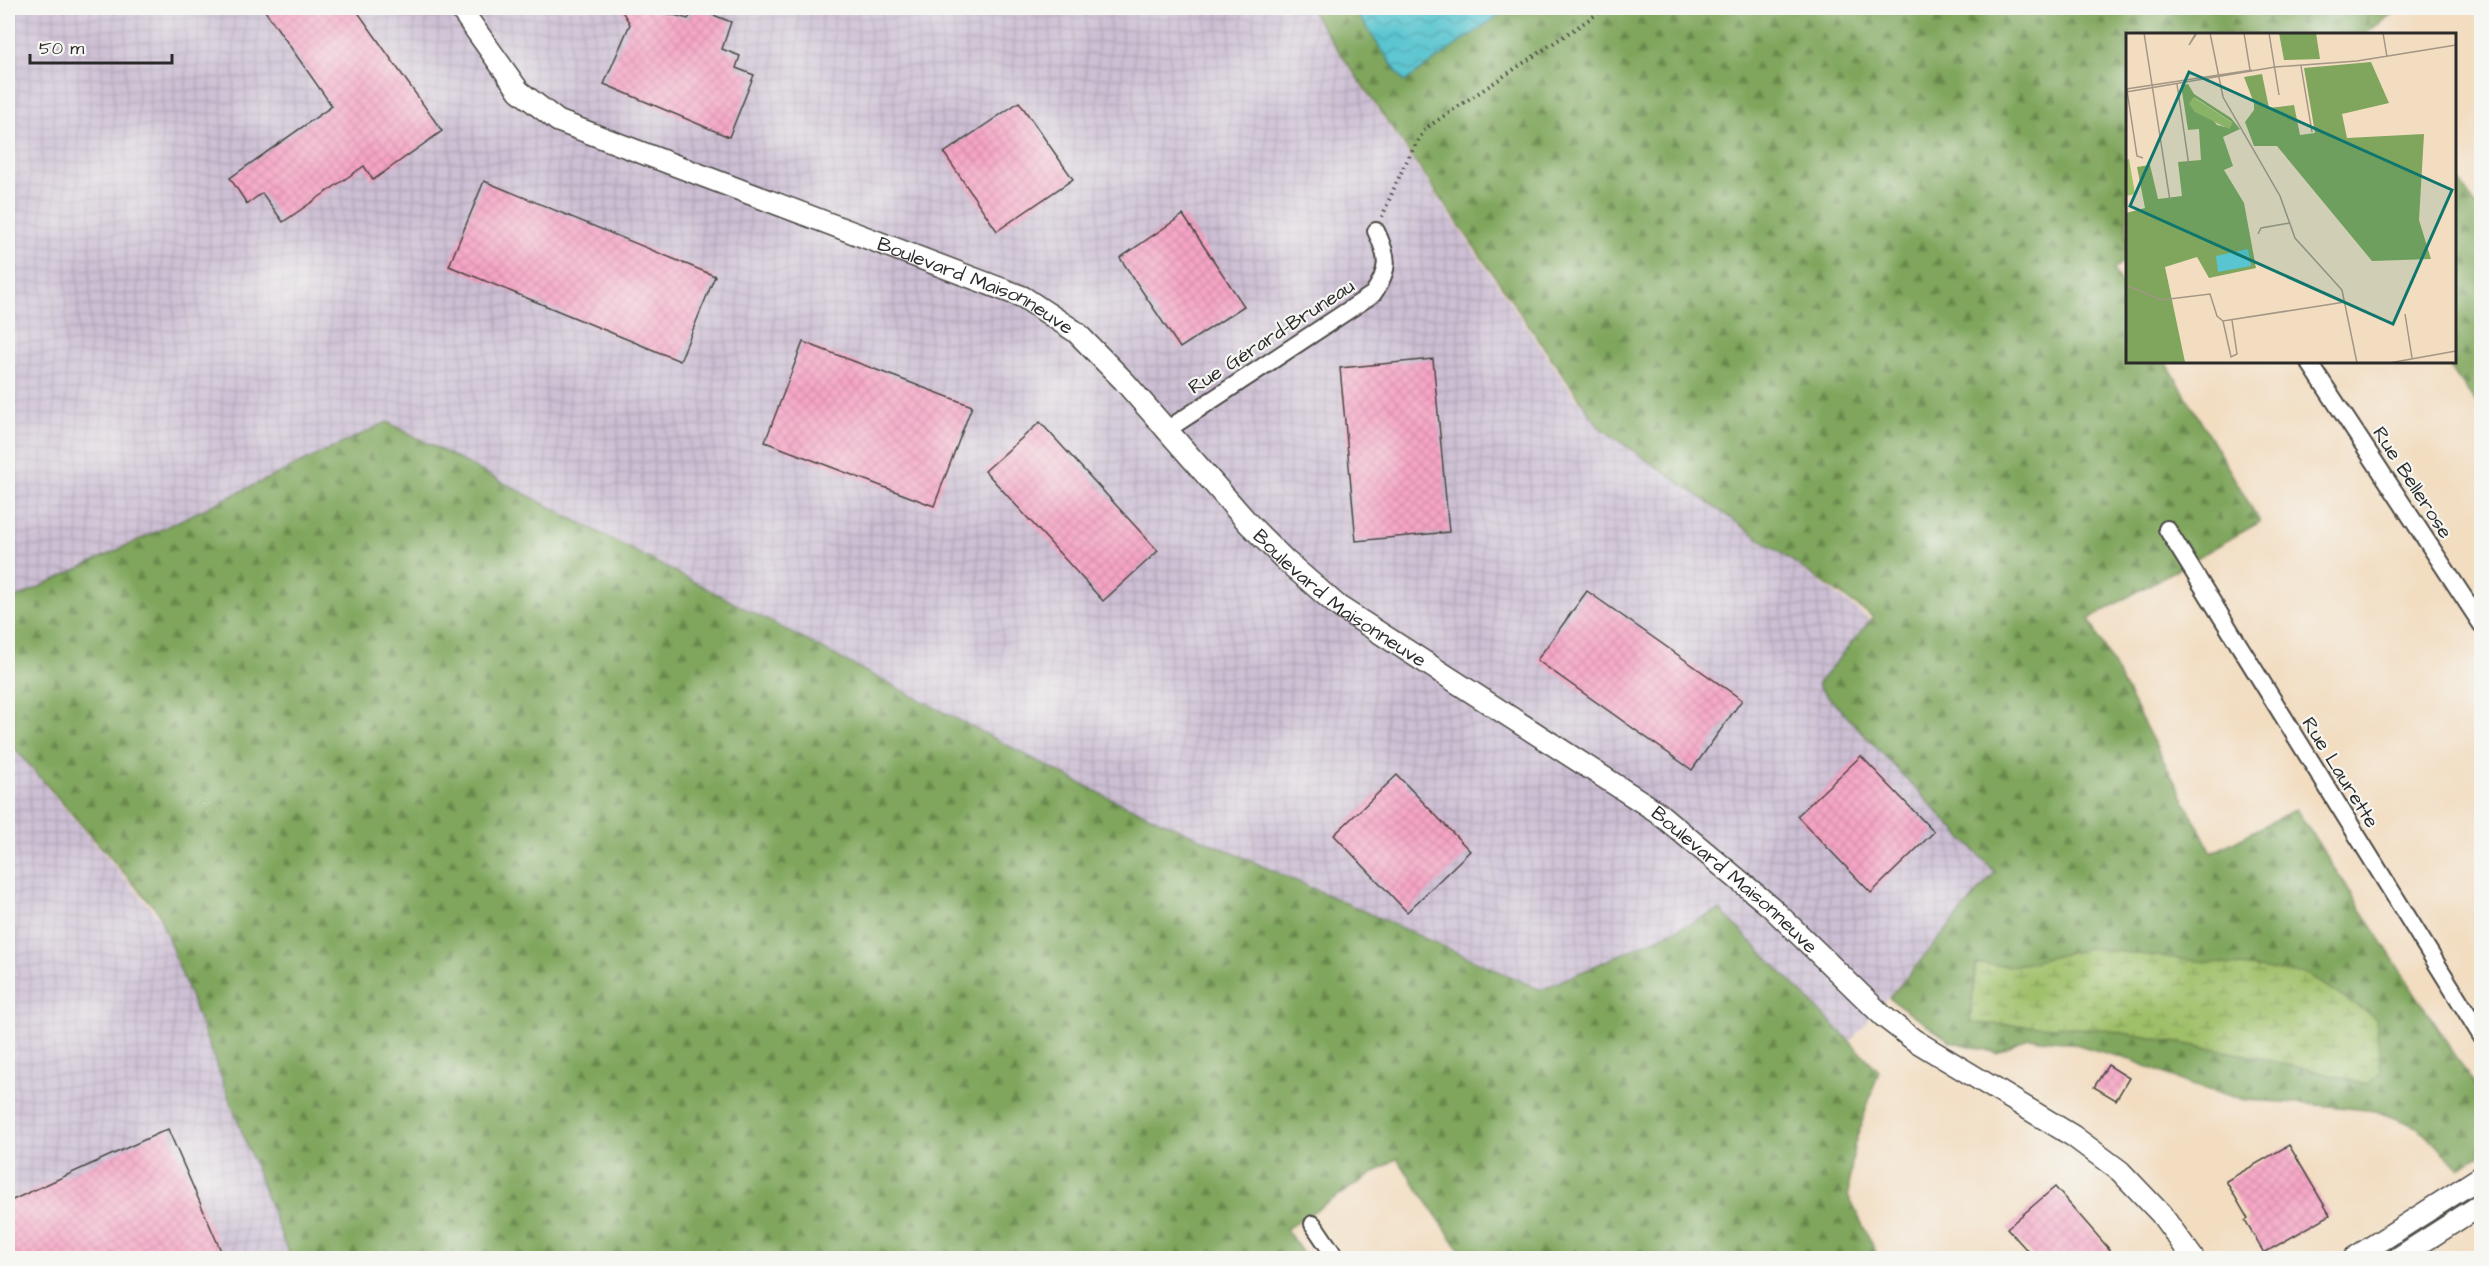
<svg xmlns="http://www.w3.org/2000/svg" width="2489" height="1266" font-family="'Architects Daughter',sans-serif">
  <defs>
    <pattern id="industrial-grid" width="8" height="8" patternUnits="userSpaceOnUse" patternTransform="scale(1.5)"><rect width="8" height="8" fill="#ccbed3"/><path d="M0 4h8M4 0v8" fill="none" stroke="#afa3b5"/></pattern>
    <pattern id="forest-firs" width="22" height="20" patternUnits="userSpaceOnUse" patternTransform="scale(1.5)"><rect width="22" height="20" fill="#7fa65c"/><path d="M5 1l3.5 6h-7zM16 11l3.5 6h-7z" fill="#68874c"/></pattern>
    <pattern id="wetland-marsh" width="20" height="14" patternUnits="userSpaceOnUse" patternTransform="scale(1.5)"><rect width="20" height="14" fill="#9fbf68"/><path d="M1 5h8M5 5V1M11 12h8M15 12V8" fill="none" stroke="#829b56"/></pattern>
    <pattern id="water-waves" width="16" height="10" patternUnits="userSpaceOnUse" patternTransform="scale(1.5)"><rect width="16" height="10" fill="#58c5d0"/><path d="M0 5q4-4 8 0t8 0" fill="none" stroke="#49a0a9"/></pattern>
    <pattern id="building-cross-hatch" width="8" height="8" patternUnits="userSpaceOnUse" patternTransform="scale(1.5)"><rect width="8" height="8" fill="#f6a4c5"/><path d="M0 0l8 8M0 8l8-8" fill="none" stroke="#d38da9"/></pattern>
  </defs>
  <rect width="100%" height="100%" fill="#f6f6f2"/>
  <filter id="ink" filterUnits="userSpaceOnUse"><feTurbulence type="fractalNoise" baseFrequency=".0167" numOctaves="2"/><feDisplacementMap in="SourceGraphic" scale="12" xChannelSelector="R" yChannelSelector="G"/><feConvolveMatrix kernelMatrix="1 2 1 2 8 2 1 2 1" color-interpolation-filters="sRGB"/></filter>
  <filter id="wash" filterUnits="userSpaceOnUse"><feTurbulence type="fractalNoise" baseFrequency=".008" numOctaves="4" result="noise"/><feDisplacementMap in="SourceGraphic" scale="24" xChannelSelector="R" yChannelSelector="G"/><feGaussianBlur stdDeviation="1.35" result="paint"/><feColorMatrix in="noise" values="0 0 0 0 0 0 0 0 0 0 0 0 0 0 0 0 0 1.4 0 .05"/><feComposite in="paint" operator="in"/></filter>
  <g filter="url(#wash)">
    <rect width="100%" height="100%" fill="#f2ddc1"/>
    <!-- industrial -->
    <path fill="url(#industrial-grid)" d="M8,8h1300l268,391 297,223 -56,63 178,187 -145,170 -130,-132 -179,80 -438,-195 -711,-371 -384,179z
      M8,742l157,183 126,333h-283z"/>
    <!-- forest -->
    <path fill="url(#forest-firs)" stroke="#556844" stroke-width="1.5" fill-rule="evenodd" d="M1309,8h1091l-35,26h-237l-1,226 -14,9 14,26 1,67h38l94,160 -171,97 123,234 84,-44 185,286v59l-21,14 -42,-41 -42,-16 -77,-8 -54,-3 -54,-15 -57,-24 -70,-20 -36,-3 -31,15 -47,-12 -61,-43 106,-126 -178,-187 56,-68 -274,-190zM1976,964l40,2 352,118 -121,-29 -146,-26 -131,-6z
      M2455,174l26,40 1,183 -7,4 -29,-39h8z
      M387,422l716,373 438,195 179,-80 159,161 -25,75 -6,49 31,63h-414l-68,-100 -111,71 20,29h-1016l-132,-346 -150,-171v-139z"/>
    <!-- wetland -->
    <path fill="url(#wetland-marsh)" stroke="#65754a" stroke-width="1.5" d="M2088,948l219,26 69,44 5,56 -13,10 -121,-29 -146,-26 -131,-6 6,-59 40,2z"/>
    <!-- water -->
    <path fill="url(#water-waves)" stroke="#42787e" stroke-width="1.5" d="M1353,8h156l-105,74z"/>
    <g id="blocks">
      <!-- building -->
      <path fill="url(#building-cross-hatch)" d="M263,8h92l87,123 -69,49 -9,-14 -81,56 -21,-29 -15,11 -17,-26 102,-72z
        M620,8h28l40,11 8,-11 35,14 -9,27 18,7 -4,12 18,7 -25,62 -125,-53 26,-60z
        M1019,102l54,77 -76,52 -53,-78z
        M484,181l231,95 -35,85 -231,-95z
        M1183,215l61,91 -64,42 -60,-90z
        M803,342l169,64 -38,100 -169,-64z
        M1433,359l16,173 -93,9 -16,-173z
        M1040,422l118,129 -55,50 -118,-130z
        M1587,591l155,109 -50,70 -155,-110z
        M1861,756l73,76 -63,61 -74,-77z
        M1397,775l73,76 -63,61 -73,-77z
        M2108,1065l21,13 -13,22 -22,-13z
        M168,1129l56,129h-216v-56z
        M2289,1145l41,70 -66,38 -19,-32 3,-2 -22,-38z
        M2055,1187l62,71h-83l-27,-30z"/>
    </g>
  </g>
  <g filter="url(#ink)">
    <use href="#blocks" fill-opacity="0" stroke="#494642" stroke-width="1.5"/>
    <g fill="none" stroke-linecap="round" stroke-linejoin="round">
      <!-- minor casing -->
      <g stroke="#494642" stroke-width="20">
        <path id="minor" d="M2309,362l173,263
          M1165,431l208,-137c17,-25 16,-36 3,-63
          M2167,529l315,508
          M1313,1224l23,34"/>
      </g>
      <!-- tertiary casing -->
      <g stroke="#494642" stroke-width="24">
        <g id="tertiary">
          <path id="s1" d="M460,8l59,83 39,30 465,176 53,35 48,49 125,143 36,36 53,46 318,205 115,96 112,109 31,24 159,96 47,35 41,43 32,44"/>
          <path d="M2354,1258l128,-82"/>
          <path d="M2398,1258l84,-54"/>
        </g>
      </g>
      <!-- path -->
      <path stroke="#494642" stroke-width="4" stroke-dasharray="1.5 4.5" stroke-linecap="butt" d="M1382,217c13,-31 25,-61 44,-89l180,-120"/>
      <!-- minor -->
      <use href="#minor" stroke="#fff" stroke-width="16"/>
      <!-- tertiary -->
      <use href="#tertiary" stroke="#fff" stroke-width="21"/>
    </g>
  </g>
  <g text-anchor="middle" stroke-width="4.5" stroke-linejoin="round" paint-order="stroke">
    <!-- street labels -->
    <g font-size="20" fill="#2b2b2b" stroke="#f6f6f2">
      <text dy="7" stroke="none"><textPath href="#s1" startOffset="600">Boulevard Maisonneuve</textPath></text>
      <text transform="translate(1271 336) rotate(-33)" y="7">Rue Gérard-Bruneau</text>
      <text transform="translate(2413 482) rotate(57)" y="7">Rue Bellerose</text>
      <text dy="7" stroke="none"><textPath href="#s1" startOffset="1088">Boulevard Maisonneuve</textPath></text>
      <text transform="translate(2341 772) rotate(58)" y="7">Rue Laurette</text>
      <text dy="7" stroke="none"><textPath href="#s1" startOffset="1574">Boulevard Maisonneuve</textPath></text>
    </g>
  </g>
  <!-- overview -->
  <g transform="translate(2126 33)">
    <rect width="330" height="330" fill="#f2ddc1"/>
    <path d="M153,0h37l4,26 -36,1zM245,29l18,41 -47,11 5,24 77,-4 -5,86 12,39 -59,2 -95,-115h-23l-9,-24 9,-12v-7l-10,-26 18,-3 7,34 25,-3 6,30 15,-2 -11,-65zM62,51l6,10 37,24 9,11 -17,8 10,29 -9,4 20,33 12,65 -47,10 -12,-21 -32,10 20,95 -59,1v-150l19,-5 -8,-41 13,-2 8,34 24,-3 -4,-34 23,-2 -2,-31 -11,1 -7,-45zM68,64l38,25 -3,6 -12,-3z" fill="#7fa65c" fill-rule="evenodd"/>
    <path d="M67,64l40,26 -4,6 -34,-17 -6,-8z" fill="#9fbf68"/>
    <path d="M3,126l6,35 -9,2v-36z" fill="#9fbf68"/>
    <path d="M122,216l3,17 -33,6 -2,-16z" fill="#58c5d0"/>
    <path fill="none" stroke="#a29685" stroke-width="1.5" d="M18,0l26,168M70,0l-7,12 8,-12M84,0l13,64 57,99 15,42 47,52 15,73M118,0l6,37M143,0l10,62M257,0l4,24M175,33l11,66M0,51l11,72 6,2M51,51l12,82M0,56l126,-19M0,59l149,-25 82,-6 99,-16M132,201l3,-6 29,-5M0,252l35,15 49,-6 7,22 6,5 122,-19M279,281l7,44M97,288l8,36 6,-3 -5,-34M263,330l67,-12"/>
    <path fill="#0f766e" fill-opacity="0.15" stroke="#0f766e" stroke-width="3" d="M63,39l263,118 -59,134 -263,-118z"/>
    <rect width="330" height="330" fill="none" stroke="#2b2b2b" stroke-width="3"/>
  </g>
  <!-- margin -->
  <rect width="2489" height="1266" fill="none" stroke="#f6f6f2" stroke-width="30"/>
  <!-- scale -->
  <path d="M30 54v9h142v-9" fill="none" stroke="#2b2b2b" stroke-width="3"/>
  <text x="39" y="54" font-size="18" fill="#2b2b2b" stroke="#f6f6f2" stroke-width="4.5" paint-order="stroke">50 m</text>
</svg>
